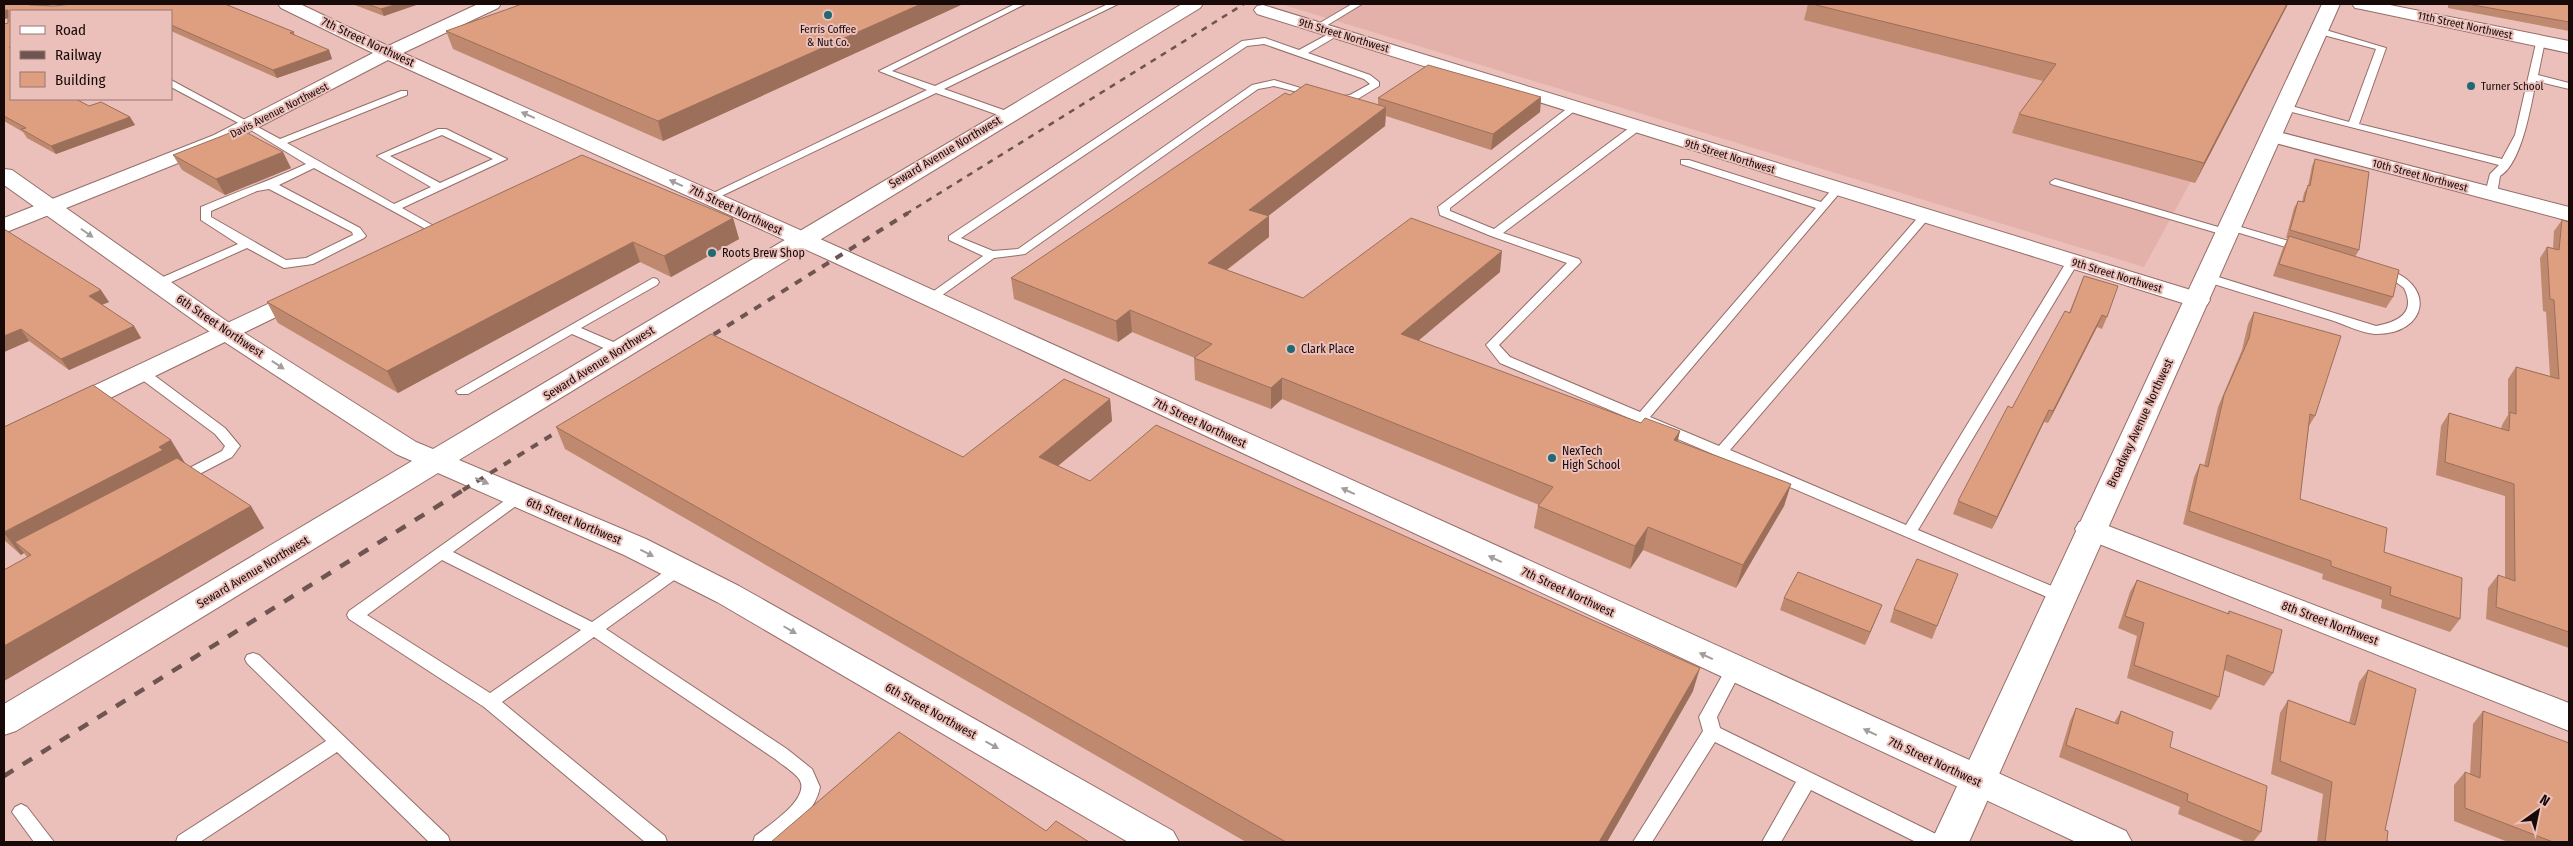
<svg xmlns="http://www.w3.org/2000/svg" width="2573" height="846" font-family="'Fira Sans Condensed',sans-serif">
  <rect width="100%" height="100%" fill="#ebbfba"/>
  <!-- built -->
  <path fill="#e4b0aa" d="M1286,4h1002l-144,263 -860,-262z"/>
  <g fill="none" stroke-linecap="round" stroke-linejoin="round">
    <!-- service casing -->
    <g stroke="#956e69" stroke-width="2">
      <path id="service" d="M1015,4h10l-133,67 43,15 173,-82h10l-174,85 68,24v4h-8l-68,-24 -223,107 -4,1 -6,-3 224,-108 -48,-19z
        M1352,4h10l-41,25 -8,-2z
        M2319,28l67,20 -27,76 143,35 13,-24 22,-96 8,2 -7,34 31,8v6l-33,-8c-5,24 -14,82 -36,95l-3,18 -6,3 -6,-3 5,-20 9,-9 -219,-56v-4l4,-1 65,18 27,-73 -60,-16 -2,-2z
        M1334,31l8,2 -34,20 62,22 9,7v4l-23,14 -25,2v-4l19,-3 20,-11 -6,-5 -100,-35 -17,2 -286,192 32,13 25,-2 234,-164 22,-5 43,13v4l-43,-11 -16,3 -233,165 -31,4 -60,43h-8l-2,-3 59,-42 -34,-16v-4l293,-195 23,-3 34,12z
        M171,80l109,59 121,-48h6v4l-120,48 107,61 37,-17 -54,-31 61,-27h8l61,30 -105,49 37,21v4l-4,1 -121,-66 -35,17 81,43 6,8 -2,2 -51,26 -29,4 -37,-20 -89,40 -6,-4 2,-3 84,-37 -37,-24v-13c35,-15 71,-27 105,-43l-60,-37 -75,-40zM442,135l51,24 -53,24 -50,-27zM269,189l83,43 1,3 -47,23 -20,2 -75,-43v-6l46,-20z
        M1573,104l4,1v4l-127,99v3l44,18 139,-104h8v4l-138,104 76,26 2,3 -82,83 11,12 130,55 176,-204 -135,-44v-4h8l132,42 13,-15h8l1,2 -193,228 69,29 202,-232h8v4l-199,232 176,75 161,-264 6,-4 4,1 2,3 -161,269 148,62 2,4 -2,4h-12l-554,-237 -14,-18 81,-82 -76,-27 -51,-21 -2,-8z
        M2055,179l170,50 1,-4h8l72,21 2,2 -6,4 -69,-21 -1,4h-8l-173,-51 -1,-2z
        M2380,267c59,15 48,68 -5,67 -14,-1 -31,-10 -44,-14 -42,-13 -85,-26 -127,-39l-2,-3 2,-3h8l164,51c20,-4 41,-12 28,-38l-8,-6 -20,-8 -2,-3 2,-3z
        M653,278l4,1 2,3 -2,3 -76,43 44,19 1,3 -1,3h-10l-43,-19 -104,60h-10l-2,-3z
        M142,369l5,1 78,58 15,18 -8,11 -46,24h-10l-2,-3 2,-3 46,-24 3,-5 -10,-12 -78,-58 -2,-3 2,-3z
        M519,492l5,2 2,3 -2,3 -71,52 139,70 82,-57h10l3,4 -3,4 -78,56 181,120 25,20 8,18c-5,25 -26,40 -45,55h-22l2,-6c13,-10 57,-38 44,-57 -6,-8 -17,-14 -24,-20l-181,-122 -92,65 163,134 2,6h-22l-161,-135 -135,-88 -2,-4 2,-4 165,-117zM442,560l139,70 -91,63 -123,-78z
        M253,653l6,2 189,181 2,6h-21l-92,-90 -137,90h-24l2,-6 148,-95 -79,-78 -2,-4 2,-4z
        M1734,663l6,2 2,4 -25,48 3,11 220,108 2,6h-26l-105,-52 -30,52h-19l34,-60 -81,-40 -63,100h-19l70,-111 -4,-14 29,-52z
        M21,804l6,3 27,35h-20l-22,-30 3,-5z"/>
    </g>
    <!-- minor casing -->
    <g stroke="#956e69" stroke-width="2">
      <path id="minor" d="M278,4h22l88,42 90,-42h23l-3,4 -95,45 444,198 1279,580 6,11h-56l-1245,-581 -443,-201 -160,83 -224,90v-15l210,-83 159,-82 -92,-45z
        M2352,4h33l184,37v12l-208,-44 -6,-1z
        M1263,5l944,290 3,5 -3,5 -9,2 -9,-2 -932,-291 -3,-4 3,-4z
        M2271,130l298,77v14l-305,-81 -3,-4 3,-4z
        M304,287l9,2 3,5 -3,5 -299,146 -10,3v-20z
        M2090,519l479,184v28l-490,-195 -4,-7 4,-7z"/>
    </g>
    <!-- tertiary casing -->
    <g stroke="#956e69" stroke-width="2">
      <path id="tertiary" d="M1182,4h21l-3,4 -741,452 187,79 93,47 434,245 6,11h-51l-411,-240 -93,-47 -186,-82 -422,258 -12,4v-31l408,-243 -16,-7 -179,-117 -213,-152v-16l8,1 223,157 181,115 17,7z
        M2322,4h18l-371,838h-38z"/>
    </g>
    <!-- service -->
    <use href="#service" fill="#fff" fill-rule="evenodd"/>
    <!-- minor -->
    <use href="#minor" fill="#fff" fill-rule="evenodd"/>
    <!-- tertiary -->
    <use href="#tertiary" fill="#fff" fill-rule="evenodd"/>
    <!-- rail-far2 -->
    <path stroke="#6f5552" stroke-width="2.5" stroke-dasharray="6 6" stroke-linecap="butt" d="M906,214l338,-210"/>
    <!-- rail-far1 -->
    <path stroke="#6f5552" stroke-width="4" stroke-dasharray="8 8" stroke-linecap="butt" d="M700,343l208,-130
      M463,490l105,-65"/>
    <!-- rail -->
    <path stroke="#6f5552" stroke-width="4.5" stroke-dasharray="11 11" stroke-linecap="butt" d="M4,776l461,-287"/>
  </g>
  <!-- wall -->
  <path fill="#bf896f" d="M4,4h23l3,1 9,1 -3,-2h17l-6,2h7l18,-2h153l69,28 1,4 34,14 3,9 -55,19 -106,-47v-20h-160v88h65l13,7 12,-4 29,15 5,8 -79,29 -29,-16 -4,-6 -19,-11v-97l4,-1v-5l-4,1z
    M352,4h67l-35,12z
    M963,4l-300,137 -210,-92 -7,-18z
    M1808,4h480l-93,179 -183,-50 7,-19 24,-33 -239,-61z
    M2445,4h124v27l-121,-23v-4z
    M1290,95l88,10v-7l163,-1 -1,15 -49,38 -105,-34 -1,10 -117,90 1,21 -42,33 76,28 197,-26 -82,69 223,82 39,8 -3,10 114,43 -7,22 -48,82 -93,-38 -13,19 -96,-41 4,-22 1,-1 -257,-106 -11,10 -76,-29 -1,-22h1l-63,-26 -14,10 -104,-43 -3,-21z
    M173,155l118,13 -66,27 -43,-25z
    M2315,159l44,91 -4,7 38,40 -7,11 -113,-32 10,-28 5,-10h-2l8,-30 4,-7 4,1 2,-9 4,-7 4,-20z
    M733,218l6,21 -68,38 -31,-15 -242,131 -120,-70 -11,-21z
    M2562,220l7,2v426l-83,-29 2,-31 10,-13 7,3v-82l-69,-21 5,-49 8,-13 52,16 1,-4 6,-10v-36l8,-12 34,9 -4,-64 -3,-1 -3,-53 7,-11 6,1 1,-17z
    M4,229l105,73 -7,3 32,21 7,12 -72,32 -40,-29 -25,11z
    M2084,276l23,41 -5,12 -5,-2 -49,96 -4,-1 -52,107 -39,-15 5,-13 54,-93 57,-95z
    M2254,312l61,104 -6,10 -9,73 84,53 76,67 -10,13 -69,-24 1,-8 -60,-21 1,-5 -140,-50 11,-47 6,-13 4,2 14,-59 24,-57 6,-26z
    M1110,399l2,22 -54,45 32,15 603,210 -86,151h-361l-681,-393 -9,-22 407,30z
    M4,427l181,36h-1l80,65 -260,153v-111l23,-13 -3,-4 -3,2 -17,-15z
    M1958,574l-26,65 -42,-17 4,-13z
    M2137,580l90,34 2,-3 44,62 -9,13 -40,-16 -5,27 -8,13 -84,-32 10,-42 -19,-8 12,-36z
    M1784,598l98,7 -17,40 -85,-35z
    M2368,670l17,160 2,11 4,1h-74l6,-48 -52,-20 9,-61 8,-13 61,23 10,-41z
    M2076,708l38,15 7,-12 49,36 91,85 -8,10h-7l-68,-28 2,-7 -121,-50 11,-36z
    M2483,711l86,131h-61l-54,-21v-36l11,-13 5,3 3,-51z"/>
  <!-- shaded-wall -->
  <path fill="#9b6f5a" d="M40,4h13l-11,4z
    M397,4h22l-35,12 -3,-7z
    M921,4h42l-300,137 -5,-20z
    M2287,4h1l-93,179 9,-20z
    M4,10h4l3,8 -7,1z
    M329,50l3,9 -55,19 -4,-8z
    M1541,97l-1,15 -49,38 2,-16z
    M1386,107l-1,19 -135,104 -1,-20z
    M130,117l5,8 -79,29 -5,-8z
    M283,152l8,16 -66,27 -9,-16z
    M1269,216v21l-60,46 -1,-20z
    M733,218l6,21 -68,38 -7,-21z
    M633,242l7,20 -242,131 -11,-22z
    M1502,251l-2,21 -100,84 1,-22z
    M101,290l8,12 -13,5 -7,-11z
    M1130,310l2,22 -14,10 -2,-21z
    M2102,315l-5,12 -49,96 5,-12z
    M134,326l7,12 -72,32 -8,-11z
    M21,329l8,12 -25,11v-16z
    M1282,378v21l-11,10v-21z
    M1110,399l2,22 -70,58 -3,-22z
    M2049,410l-5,12 -52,107 5,-12z
    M1680,431l-5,22 -1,-13z
    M171,440l14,23 -170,79 9,11 -3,2 -17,-22z
    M1791,484l-7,22 -48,82 7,-23z
    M251,506l13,22 -260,153v-35z
    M1648,527l-5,23 -13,19 5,-23z
    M1882,605l-5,12 -12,28 5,-13z
    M1700,668l-7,23 -86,151h-8z"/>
  <!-- building -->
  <path fill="#de9f81" stroke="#9b6f5a" d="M4,4h23l3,1 24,1 18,-2h153l69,28 -4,1 39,17 -56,20 -102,-45v-14h-160v36h-2l2,1v51h65l13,7 12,-4 29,15 -79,29 -30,-17 5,-1 -22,-12v-92l4,-1v-13h-4z
    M367,4h30l-16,5z
    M522,4h399l-263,117 -212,-90z
    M1812,4h475l-83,159 -185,-49 37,-50z
    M2467,4h102v18z
    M1428,65l113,32 -48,37 -115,-36z
    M1306,84l80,23 -137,103 20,6 -61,47 95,35 108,-80 91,33 -101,83 240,89 4,-5 35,13 -6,9 117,44 -48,81 -95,-38 -13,19 -97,-40 15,-19 -271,-109 -11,10 -77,-30 18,-14 -82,-34 -14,11 -105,-43 274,-185 5,2z
    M240,129l43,23 -67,27 -43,-24z
    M582,155l151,63 -69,38 -31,-14 -246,129 -120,-69z
    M2315,159l54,13 -10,78 -69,-20 8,-29 6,1 4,-17 2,1z
    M2562,220l7,2v410l-73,-25 2,-32 17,6 -1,-97 -69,-22 4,-49 60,18 1,-19 6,2v-47l43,12 -5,-79 -4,-1 -3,-52 12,3z
    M4,229l97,61 -12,6 45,30 -73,33 -40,-30 -17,7z
    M2289,236l110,34 -6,27 -114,-33z
    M2084,276l34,10 -11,31 -5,-2 -49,96 -4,-1 -52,107 -39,-16 50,-95 4,2 53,-97 5,2z
    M2254,312l87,24 -26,80 -5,-2 -10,85 87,29 -3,24 78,26 -2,41 -70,-24 1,-8 -60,-21v-5l-142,-50 11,-47 8,3 16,-72 25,-57z
    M711,334l252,123 101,-78 46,20 -71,58 51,24 66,-56 544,243 -101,174h-313l-730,-415z
    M93,385l78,55 -12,7 4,3 -159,82v-105z
    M177,458l74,48 -247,140v-76l27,-15 -16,-13z
    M1917,559l41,15 -21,52 -43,-17z
    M1798,572l84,33 -12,27 -86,-34z
    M2137,580l92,34v-3l53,19 -9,43 -46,-18 -8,42 -85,-32 10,-42 -19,-7z
    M2368,670l48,19 -31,141 3,1 -1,10 4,1h-66l7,-60 -52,-21 8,-61 67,25z
    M2076,708l42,16 3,-13 52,21 -3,15 97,39 -6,46 -74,-31 1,-7 -122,-49z
    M2483,711l86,32v99h-16l-88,-34v-36l15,6z
    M899,732l147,99 10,-10 33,21h-318z"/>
  <!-- one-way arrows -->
  <defs><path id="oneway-solid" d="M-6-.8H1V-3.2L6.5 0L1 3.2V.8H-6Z" transform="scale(1.25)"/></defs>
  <g fill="#a39d9d">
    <use href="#oneway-solid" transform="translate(528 115) rotate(-156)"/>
    <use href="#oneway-solid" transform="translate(676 183) rotate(-155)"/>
    <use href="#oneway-solid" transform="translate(87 233) rotate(35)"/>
    <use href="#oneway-solid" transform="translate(278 365) rotate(33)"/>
    <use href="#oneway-solid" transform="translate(482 481) rotate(24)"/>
    <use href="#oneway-solid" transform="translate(1348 491) rotate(-155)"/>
    <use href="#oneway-solid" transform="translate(647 553) rotate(27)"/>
    <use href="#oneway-solid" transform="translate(1495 559) rotate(-155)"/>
    <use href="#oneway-solid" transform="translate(790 630) rotate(30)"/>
    <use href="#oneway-solid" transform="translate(1706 656) rotate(-155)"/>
    <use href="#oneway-solid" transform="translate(1870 732) rotate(-155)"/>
    <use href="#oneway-solid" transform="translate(992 745) rotate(29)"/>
  </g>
  <!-- markers -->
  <g fill="#1e6972" stroke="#ebbfba" stroke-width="2">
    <circle cx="828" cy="15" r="5"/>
    <circle cx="2471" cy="86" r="5"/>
    <circle cx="712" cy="253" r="5"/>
    <circle cx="1291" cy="349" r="5"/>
    <circle cx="1552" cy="458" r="5"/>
  </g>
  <g text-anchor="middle" stroke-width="4" stroke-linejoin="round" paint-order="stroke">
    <!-- far-street labels -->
    <g font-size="11" fill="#180a09" stroke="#ebbfba">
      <text transform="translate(2465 25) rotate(12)" y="4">11th Street Northwest</text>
      <text transform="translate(1344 35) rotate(17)" y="4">9th Street Northwest</text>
      <text transform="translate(279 110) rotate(-27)" y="4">Davis Avenue Northwest</text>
      <text transform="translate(1730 156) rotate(17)" y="4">9th Street Northwest</text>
      <text transform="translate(2420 175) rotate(15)" y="4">10th Street Northwest</text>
      <text transform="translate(2117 275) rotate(17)" y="4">9th Street Northwest</text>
    </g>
    <!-- far-poi labels -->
    <g font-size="11" fill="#180a09" stroke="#ebbfba">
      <text x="828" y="33">Ferris Coffee<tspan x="828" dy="13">&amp; Nut Co.</tspan></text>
      <text x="2481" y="90" text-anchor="start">Turner School</text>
    </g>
    <!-- street labels -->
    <g font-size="12" fill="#180a09" stroke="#ebbfba">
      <text transform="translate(368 42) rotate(25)" y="4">7th Street Northwest</text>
      <text transform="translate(945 152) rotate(-31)" y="4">Seward Avenue Northwest</text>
      <text transform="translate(736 210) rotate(25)" y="4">7th Street Northwest</text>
      <text transform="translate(220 326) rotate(34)" y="4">6th Street Northwest</text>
      <text transform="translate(599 363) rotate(-32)" y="4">Seward Avenue Northwest</text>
      <text transform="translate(1200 423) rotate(25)" y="4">7th Street Northwest</text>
      <text transform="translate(2140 423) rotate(-65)" y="4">Broadway Avenue Northwest</text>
      <text transform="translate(574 521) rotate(23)" y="4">6th Street Northwest</text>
      <text transform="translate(253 572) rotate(-31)" y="4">Seward Avenue Northwest</text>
      <text transform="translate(1568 592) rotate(25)" y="4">7th Street Northwest</text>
      <text transform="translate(2330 623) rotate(21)" y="4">8th Street Northwest</text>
      <text transform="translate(931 711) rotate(29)" y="4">6th Street Northwest</text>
      <text transform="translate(1935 762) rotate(25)" y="4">7th Street Northwest</text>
    </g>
    <!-- poi labels -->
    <g font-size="12" fill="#180a09" stroke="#ebbfba" text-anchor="start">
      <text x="722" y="257">Roots Brew Shop</text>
      <text x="1301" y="353">Clark Place</text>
      <text x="1562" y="455">NexTech<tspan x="1562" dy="14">High School</tspan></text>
    </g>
  </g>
  <!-- border -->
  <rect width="2573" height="846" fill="none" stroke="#180a09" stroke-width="10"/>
  <!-- legend -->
  <rect x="10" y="10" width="162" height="90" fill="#ebbfba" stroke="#977773"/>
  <rect x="20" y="26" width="25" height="8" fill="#ffffff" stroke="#977773"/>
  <text x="55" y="35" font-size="15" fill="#180a09">Road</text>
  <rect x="20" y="51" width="25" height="8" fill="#6f5552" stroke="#977773"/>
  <text x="55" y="60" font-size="15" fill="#180a09">Railway</text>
  <rect x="20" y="72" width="25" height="15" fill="#de9f81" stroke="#977773"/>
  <text x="55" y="85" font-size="15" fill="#180a09">Building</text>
  <!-- north arrow -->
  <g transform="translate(2538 811) rotate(33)" stroke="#ebbfba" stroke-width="4" paint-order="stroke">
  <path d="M0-4L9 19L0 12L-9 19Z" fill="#180a09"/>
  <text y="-8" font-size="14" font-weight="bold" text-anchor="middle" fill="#180a09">N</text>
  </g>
</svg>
